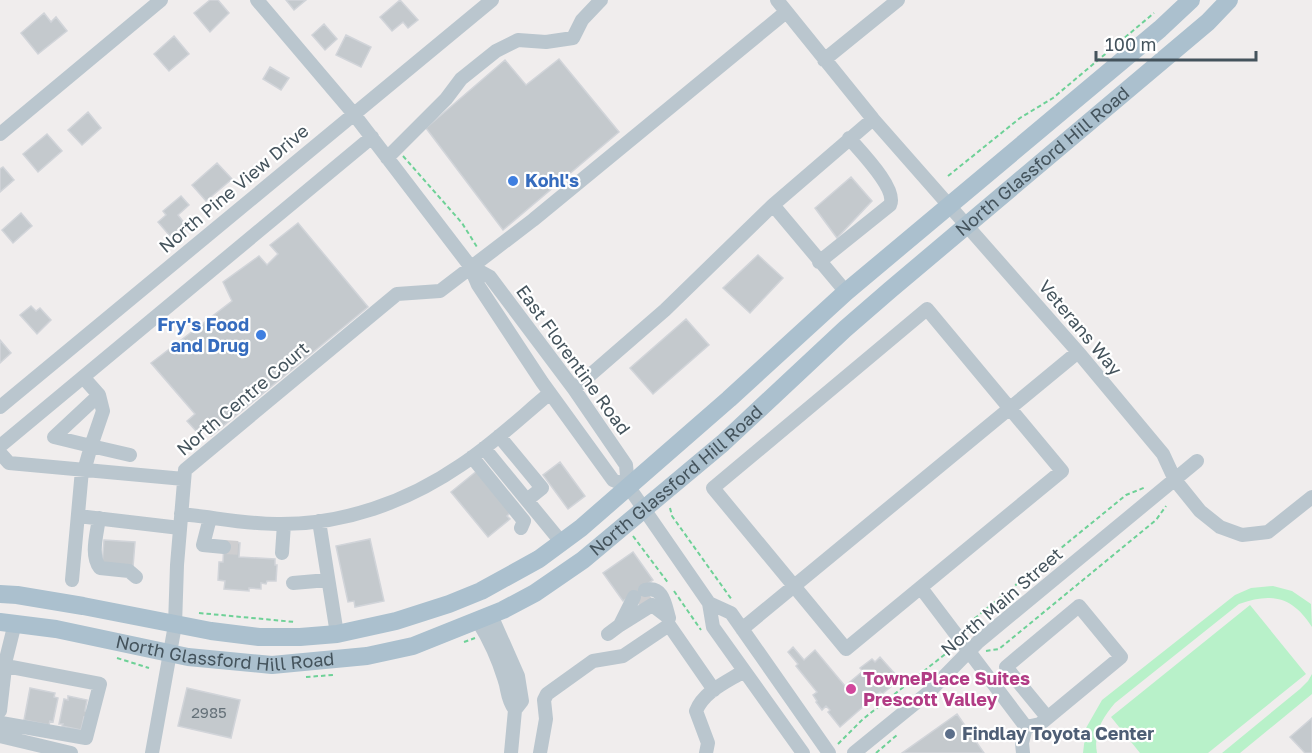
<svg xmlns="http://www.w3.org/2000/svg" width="1312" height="753" font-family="'Golos Text',sans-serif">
  <rect width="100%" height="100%" fill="#f0eded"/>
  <!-- pitch -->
  <path fill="#b8f1c9" d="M1273,586l19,5 19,13 1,23c-19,-30 -40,-35 -73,-23l-124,99c-12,14 -22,30 -18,50h-14l3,-25 16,-28 133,-105 16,-7z
    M1250,605l56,69 -98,79h-68l-29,-36z
    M1312,674v20l-72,59h-18l78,-64 8,-8z"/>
  <!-- building -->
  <path fill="#c4c9cd" stroke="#d1d4d9" stroke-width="1.5" d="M210,0h8l11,13 -19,19 -16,-19z
    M286,0h20l-12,10z
    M400,0l18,20 -10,8 -5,-6 -11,9 -12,-14z
    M44,13l7,9 5,-5 11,14 -29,23 -17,-21z
    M324,24l13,15 -12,11 -13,-15z
    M346,35l25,12 -10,20 -25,-12z
    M174,36l15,18 -20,17 -15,-17z
    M559,59l60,73 -116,98 -77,-102 79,-68 21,25z
    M270,67l19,11 -8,12 -18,-11z
    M88,112l13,16 -19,17 -14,-15z
    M47,134l15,17 -24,21 -15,-18z
    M217,163l15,16 -26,22 -14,-16z
    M3,167l11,13 -14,12v-23z
    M851,177l21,24 -35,37 -22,-30z
    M181,196l8,9 -11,10 7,9 -15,12 -12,-14 8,-7 -3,-4z
    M21,213l11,13 -19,17 -11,-13z
    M298,223l70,84 -157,129 -9,-10 -6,5 -9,-10 8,-7 -44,-51 81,-62 -9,-19 36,-26 8,9 11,-11 -8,-9z
    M758,255l25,23 -33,35 -27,-25z
    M31,306l5,5 4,-3 11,12 -14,14 -17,-19z
    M686,319l23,26 -56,49 -23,-26z
    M0,340l11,13 -11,10z
    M560,462l25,34 -17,13 -25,-34z
    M478,470l34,41 -5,5 3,3 -22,18 -37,-45z
    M370,539l14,62 -29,6 -1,-6 -6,1 -12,-56z
    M104,540l31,2 -2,25 -31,-2z
    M224,542l16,1 -1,14 36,2v6h2l-1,16h-9l-1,3 -5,-1v6l-12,-1v3l-25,-2 1,-8 -7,-1 1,-18h4z
    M633,552l20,28 -10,7 9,13 -10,8 -10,-13 -9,6 -20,-28z
    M793,647l11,13 11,-10 30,36 18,-15 -3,-3 12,-9 3,3 5,-5 15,17 -6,5 4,6 -11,9 -2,-2 -40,35 -12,-15 2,-2 -4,-4 -4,4 -6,-8 1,-1 -4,-6 4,-3 -21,-26 2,-2 -10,-12z
    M30,688l25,5 -1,4 4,1 -5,24 -3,-1 -1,4 -25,-5z
    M187,688l53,12 -9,38 -53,-12z
    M68,696l19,4 -2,11 5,1 -1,6 -5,-1 -3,13 -19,-4 1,-2h-4l5,-25 4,1z
    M957,714l27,39h-82z
    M1312,718v35h-7l-15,-16z"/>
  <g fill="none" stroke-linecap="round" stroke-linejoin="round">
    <!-- minor-tunnel -->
    <path stroke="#ceced0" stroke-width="14" stroke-dasharray="14 7" stroke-linecap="butt" d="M224,547l16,1
      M638,602l10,-8"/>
    <!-- path -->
    <path stroke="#6ed197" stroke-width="2" stroke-dasharray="4.5 3" stroke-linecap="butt" d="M403,156l59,67 15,24
      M948,176l72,-58 33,-20 101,-85
      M670,508l2,8 60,84
      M633,536l36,48
      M674,591l27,39
      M199,613l96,9
      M968,632l6,-13 152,-124 20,-8
      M464,642l11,-4
      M986,651l13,-2 157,-129 10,-14
      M117,658l32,10
      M306,677l27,-2
      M838,744l25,-25 90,-71
      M876,753l21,-18"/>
    <!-- minor -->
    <path stroke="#bac6ce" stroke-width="14" d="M257,0l96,113 117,153 8,19 64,97 71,98 15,6 81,117
      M777,0l96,119 205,233 85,102 12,26 25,31 20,16 22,8 26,-3 44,-35
      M824,60l74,-60
      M0,134l161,-134
      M387,158l59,-59 15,-20 35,-28 22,-11 28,2 27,-4 9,-18 19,-20
      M773,205l73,87
      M819,262l71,-57c8,-16 -30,-54 -41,-67
      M470,266l20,11 84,112 52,76 2,21
      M927,309l135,162 -216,178 -133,-161z
      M83,377l16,18 -45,42 37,9 -7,25
      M574,389l91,-79 108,-105 100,-86
      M99,395l4,16 -12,35 39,9
      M0,407l492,-407
      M499,436l43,52 -15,12
      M0,446l372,-309
      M484,448l78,95
      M0,453l9,10 175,16
      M472,457l52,64 -3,7
      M181,514c32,3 63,10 96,10 66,1 130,-22 184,-59 32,-21 60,-48 89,-72
      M78,516l102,12
      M99,518c-2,16 -9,37 1,50l29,3 7,6
      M210,518l-7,27 21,2
      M319,521l18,113
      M282,553l2,-29
      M72,580l10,-110
      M293,583l35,-3
      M921,588l105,139 -4,16 1,10
      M645,590c18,-5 20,14 24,28
      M491,615l27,61 4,25 -7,9
      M478,621c11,18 20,37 26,57 5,14 2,19 11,32
      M620,625l32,-20 17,13
      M742,629l336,-277
      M608,634l12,-9 14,-28
      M0,711l6,-52 9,-36
      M1,723l85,15 14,-54 -94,-18
      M1026,727l14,-3 81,-67 -42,-51 -73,61 41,50
      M0,736l71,17
      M152,753l23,-128 2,-60 8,-95 212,-176 43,-3 93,-71 253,-208
      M511,753l4,-43
      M540,753l6,-34 -2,-19 3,-6 46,-33 30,-5 46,-31 45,65
      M706,753l2,-10 -12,-32c8,-20 31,-29 48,-40
      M803,753l-90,-126 -4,-24 22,10 98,140
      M854,753l75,-61 49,-50 219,-181"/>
    <!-- major -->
    <g stroke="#abc0ce" stroke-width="18">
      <path d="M0,594l17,1 66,11 128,25 48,6h41l37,-3 59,-13 53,-17 32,-13 58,-32 42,-31 148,-129 117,-107 314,-263 31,-29"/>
      <path id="s1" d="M0,622l56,7 132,28 84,8 95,-9 46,-10 90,-36 32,-17 48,-33 140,-117 122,-114 45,-39 318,-268 21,-22"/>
    </g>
  </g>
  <!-- markers -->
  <g fill="#3f7fe0" stroke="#fff" stroke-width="2">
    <circle cx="513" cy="181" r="6"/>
    <circle cx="261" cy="335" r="6"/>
  </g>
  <circle fill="#d1479c" stroke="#fff" stroke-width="2" cx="851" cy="689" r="6"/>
  <circle fill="#5c6f8a" stroke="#fff" stroke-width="2" cx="950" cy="734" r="6"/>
  <g text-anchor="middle" stroke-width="4.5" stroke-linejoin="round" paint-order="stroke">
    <!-- number labels -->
    <g font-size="15" fill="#647078">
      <text x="209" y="718">2985</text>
    </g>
    <!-- street labels -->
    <g font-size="18" fill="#44535c" stroke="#fff">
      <text dy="6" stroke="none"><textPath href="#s1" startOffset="1218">North Glassford Hill Road</textPath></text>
      <text transform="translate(234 189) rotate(-40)" y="6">North Pine View Drive</text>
      <text transform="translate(1080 328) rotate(50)" y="6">Veterans Way</text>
      <text transform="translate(573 360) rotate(54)" y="6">East Florentine Road</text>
      <text transform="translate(243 399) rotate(-40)" y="6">North Centre Court</text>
      <text dy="6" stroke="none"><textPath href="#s1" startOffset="732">North Glassford Hill Road</textPath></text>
      <text transform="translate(1002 602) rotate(-41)" y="6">North Main Street</text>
      <text dy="6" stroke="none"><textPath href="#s1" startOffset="228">North Glassford Hill Road</textPath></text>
    </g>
    <!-- shop labels -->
    <g font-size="18" font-weight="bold" fill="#366cbe" stroke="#fff" text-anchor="start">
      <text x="525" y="187">Kohl's</text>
      <text x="249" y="331" text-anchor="end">Fry's Food<tspan x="249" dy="21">and Drug</tspan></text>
    </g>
    <!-- hotel labels -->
    <g font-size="18" font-weight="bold" fill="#b23c85" stroke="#fff" text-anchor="start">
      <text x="863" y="685">TownePlace Suites<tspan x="863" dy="21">Prescott Valley</tspan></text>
    </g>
    <!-- service labels -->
    <g font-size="18" font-weight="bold" fill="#4e5e75" stroke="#fff" text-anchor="start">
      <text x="962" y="740">Findlay Toyota Center</text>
    </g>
  </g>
  <!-- scale -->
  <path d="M1096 51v9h160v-9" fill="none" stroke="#44535c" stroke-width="3"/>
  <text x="1105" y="51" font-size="18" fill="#44535c" stroke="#ffffff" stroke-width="4.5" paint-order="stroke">100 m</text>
</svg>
